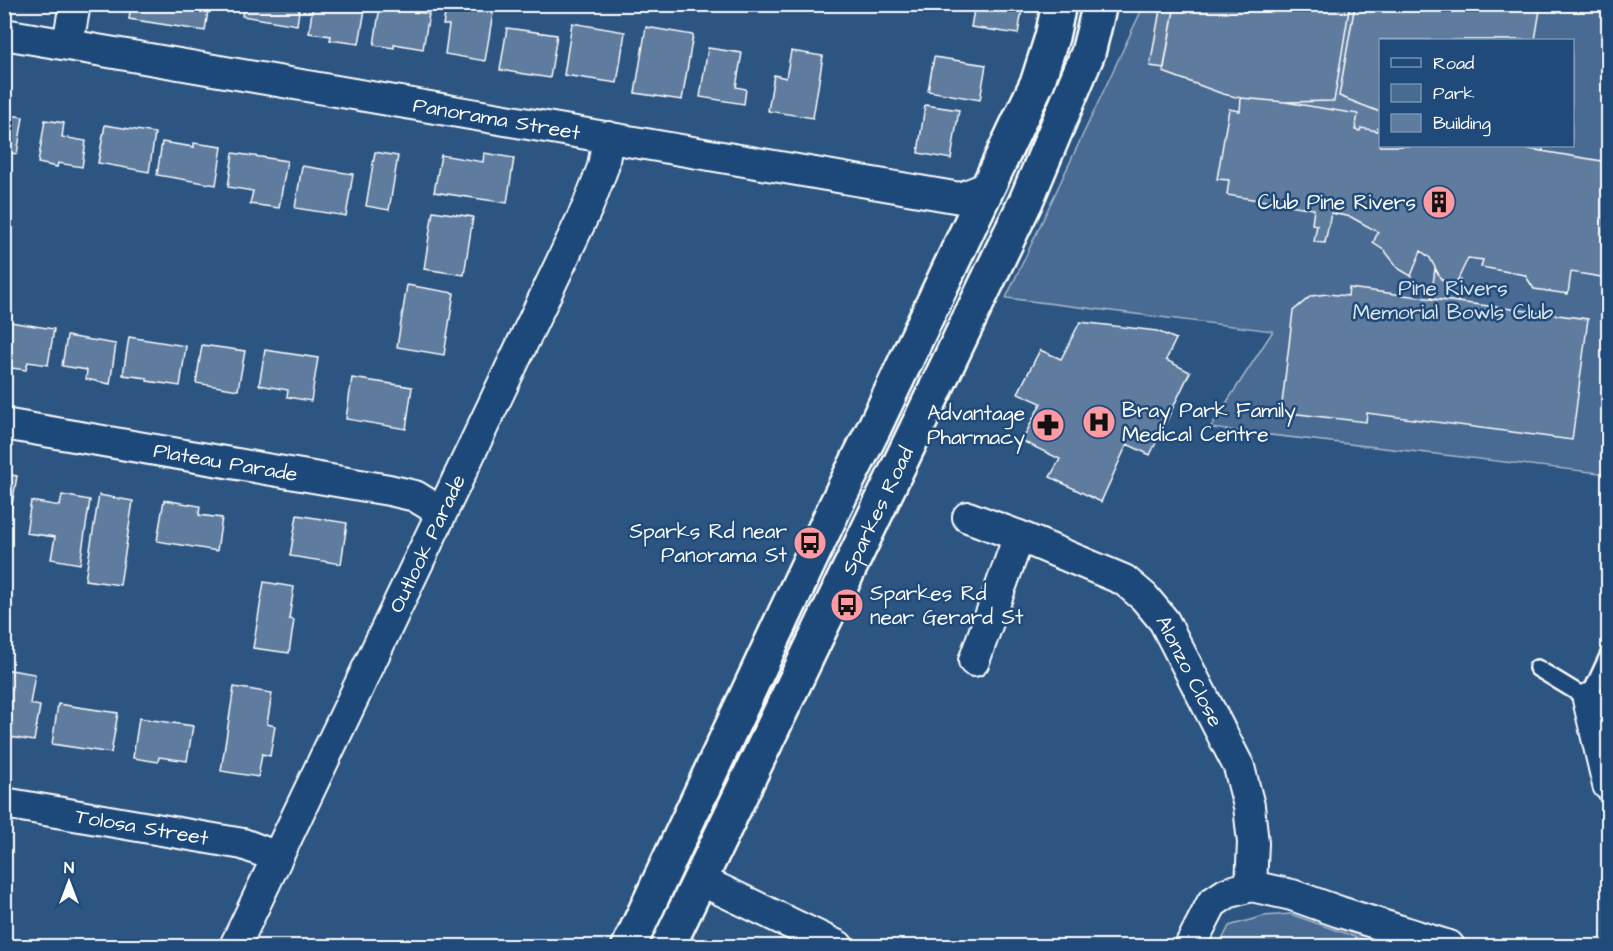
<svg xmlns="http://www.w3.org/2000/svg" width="1613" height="951" font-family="'Architects Daughter',sans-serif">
  <rect width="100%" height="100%" fill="#2c5582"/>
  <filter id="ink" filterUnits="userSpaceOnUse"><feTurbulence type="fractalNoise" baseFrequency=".0167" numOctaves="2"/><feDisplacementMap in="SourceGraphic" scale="12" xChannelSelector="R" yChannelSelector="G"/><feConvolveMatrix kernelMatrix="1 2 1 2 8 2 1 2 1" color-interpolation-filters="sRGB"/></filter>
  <g filter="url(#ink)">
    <!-- green -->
    <path fill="#486b92" stroke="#a4b5c8" stroke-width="1.5" fill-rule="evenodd" d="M1144,5h464v469l-398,-46 63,-97 -267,-33zM1380,40h192v106h-192z
      M1290,914l92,32h-163l10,-20 35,-10z"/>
    <!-- building -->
    <path fill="#5e7c9f" stroke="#fff" stroke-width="1.5" d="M131,4h78l-4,27 -76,-12z
      M244,4h56l-3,21 -55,-9z
      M313,4h53l-7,40 -29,-4 1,-4 -22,-3z
      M447,4h33l14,3 -9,54 -40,-7 4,-29h-6z
      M975,4h48l-5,30 -47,-7z
      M1161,4h14l-11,64 -14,-2z
      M1175,4h175l-16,97 -49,1 -44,-4 -18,-4 -60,-22z
      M1350,4h5l-16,92 41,16v16h-2v3l-17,-3 -1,3 -5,-1 3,-16 -73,-12 49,-1z
      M1355,4h186l-6,36h-155v72l-41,-16z
      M380,6l49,8 -6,35 -29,-5v4l-20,-3z
      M572,23l53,9 -8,51 -53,-8z
      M646,27l47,8 -11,65 -47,-7z
      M507,28l50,7 -7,43 -50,-8z
      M708,48l34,5 -6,34 10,2 -2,15 -44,-7z
      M791,51l32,5 -10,62 -45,-7 6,-36 12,3z
      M934,57l52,8 -6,35 -52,-9z
      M1241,98l44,4 73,12 -3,16 5,1 1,-3 17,3v-3h2v18h101l12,1v-1h18l97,16v116l-37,-6 -3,22 -34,-5 -9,-14 -44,-8 2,-7 -15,-2 -14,30 -13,-9 -11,-21 -9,-7 -10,25 -12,-7 -14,-18 -12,-8 5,-11 -27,-15 -20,-4 -6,30 -11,-1 3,-17 -5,-1 2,-15 -87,-14 2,-15 -12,-1 12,-70 11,2z
      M925,105l34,5 -8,49 -33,-6z
      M4,114l19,3 -6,37 -13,-2z
      M45,120l19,3 -2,14 24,4 -4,26 -24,-4 -1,4 -19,-4z
      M105,125l50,8 -6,39 -51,-9z
      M162,142l32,5v-4l28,4 -6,38 -59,-10z
      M1511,146h32v5z
      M375,152l23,4 -9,54 -23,-4z
      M233,153l54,8 -8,47 -29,-4 3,-13 -25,-4z
      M484,153l30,5 -7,45 -73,-11 7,-37 42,7z
      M302,166l51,8 -7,42 -51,-8z
      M433,211l40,6 -9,58 -40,-6z
      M1435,269l6,10 13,9 4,-9 2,1 -2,22 -27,-3z
      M407,285l47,8 -10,62 -47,-8z
      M1349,288l239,31 -16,121 -205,-27 -1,9 -85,-10 12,-101 18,-15 16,-2 21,2z
      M4,321l50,8 -6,36 -20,-3 -2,8 -22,-3z
      M1080,322l77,9 19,8 -10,21 24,12 -40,83 -23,-11 -26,58 -51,-25 10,-18 -38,-18 19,-38 -23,-10 22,-43 21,9z
      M67,336l49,8 -6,40 -24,-5 1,-9 -25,-4z
      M129,337l57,9 -6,40 -33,-5v-3l-24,-3z
      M202,345l43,6 -7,39 -42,-7z
      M265,350l53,8 -7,43 -24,-4 1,-7 -29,-5z
      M352,378l60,9 -6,42 -60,-10z
      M4,474l13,2 -7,41 -6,-1z
      M62,495l28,5 -10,64 -29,-5 4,-22 -29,-4 5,-32 29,5z
      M99,495l34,6 -13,84 -35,-5z
      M164,500l36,6 -1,9 23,3 -5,33 -60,-10z
      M297,515l50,8 -6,41 -51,-8z
      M264,582l30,5 -5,32 5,1 -5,33 -36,-5z
      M4,669l31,5 -5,30 10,2 -6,35 -30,-5z
      M234,687l38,6 -5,31 8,2 -5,30 -8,-2 -4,23 -37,-6z
      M58,704l60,9 -7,40 -59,-9z
      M139,718l54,8 -6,35 -28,-4 -1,5 -25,-4z"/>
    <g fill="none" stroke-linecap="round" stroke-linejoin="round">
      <!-- lane casing -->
      <g stroke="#fff" stroke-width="20">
        <path id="lane" d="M1537,668l51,31 20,-43"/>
      </g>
      <!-- street casing -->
      <g stroke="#fff" stroke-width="34">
        <g id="street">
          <path id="s1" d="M4,34l956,164 26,-10"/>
          <path d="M68,43l7,-39"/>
          <path id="s2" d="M4,424l385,66 26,6 26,16"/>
          <path id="s3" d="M968,517l51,19 105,44 20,17 20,24 75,146 10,39 4,37 -2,43"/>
          <path d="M974,661l45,-125"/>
          <path d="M1588,699l20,86"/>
          <path id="s4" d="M4,803l239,41 34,13"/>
          <path d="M700,880l138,66"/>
          <path id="s5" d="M235,946l353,-740 15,-39 5,-30"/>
          <path d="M1190,946l22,-43 15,-10 24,-7 41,9 48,17 109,34"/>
        </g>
      </g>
      <!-- secondary casing -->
      <g stroke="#fff" stroke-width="38">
        <g id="secondary">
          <path d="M629,946l213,-454 33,-66 163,-345 14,-44 7,-33"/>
          <path id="s6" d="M668,946l358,-745 62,-148 12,-49"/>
        </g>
      </g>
      <!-- lane -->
      <use href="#lane" stroke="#1f4a7a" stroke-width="15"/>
      <!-- street -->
      <use href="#street" stroke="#1f4a7a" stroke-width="30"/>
      <!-- secondary -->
      <use href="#secondary" stroke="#1f4a7a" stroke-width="33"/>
    </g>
  </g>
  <!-- icons -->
  <defs>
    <g id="building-disc" transform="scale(1.725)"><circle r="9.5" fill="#ff9aa2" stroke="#1f4a7a"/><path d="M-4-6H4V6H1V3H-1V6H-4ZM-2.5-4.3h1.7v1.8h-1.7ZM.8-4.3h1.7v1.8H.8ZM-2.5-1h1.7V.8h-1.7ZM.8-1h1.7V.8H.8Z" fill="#111"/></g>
    <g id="hospital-disc" transform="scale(1.725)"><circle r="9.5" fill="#ff9aa2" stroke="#1f4a7a"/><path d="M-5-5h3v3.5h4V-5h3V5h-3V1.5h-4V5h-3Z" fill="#111"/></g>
    <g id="pharmacy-disc" transform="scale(1.725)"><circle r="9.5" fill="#ff9aa2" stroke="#1f4a7a"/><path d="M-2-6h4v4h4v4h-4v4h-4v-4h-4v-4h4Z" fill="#111"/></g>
    <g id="bus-disc" transform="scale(1.725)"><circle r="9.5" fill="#ff9aa2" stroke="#1f4a7a"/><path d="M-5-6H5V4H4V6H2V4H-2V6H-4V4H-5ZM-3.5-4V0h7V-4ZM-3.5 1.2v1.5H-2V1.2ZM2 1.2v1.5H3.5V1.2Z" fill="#111"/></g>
  </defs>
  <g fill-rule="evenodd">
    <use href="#building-disc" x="1439" y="202"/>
    <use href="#hospital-disc" x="1099" y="422"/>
    <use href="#pharmacy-disc" x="1048" y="425"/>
    <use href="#bus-disc" x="810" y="543"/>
    <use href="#bus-disc" x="847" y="605"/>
  </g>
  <g text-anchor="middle" stroke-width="5" stroke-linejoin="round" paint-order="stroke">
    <!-- street labels -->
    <g font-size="21" fill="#fff" stroke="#1f4a7a">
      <text dy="7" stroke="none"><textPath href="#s1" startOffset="500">Panorama Street</textPath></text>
      <text dy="7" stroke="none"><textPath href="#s2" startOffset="225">Plateau Parade</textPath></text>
      <text dy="7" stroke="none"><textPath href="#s6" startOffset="483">Sparkes Road</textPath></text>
      <text dy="7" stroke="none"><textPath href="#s5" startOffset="446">Outlook Parade</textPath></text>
      <text dy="7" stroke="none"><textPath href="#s3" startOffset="282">Alonzo Close</textPath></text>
      <text dy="7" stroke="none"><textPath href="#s4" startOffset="140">Tolosa Street</textPath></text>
    </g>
    <!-- poi labels -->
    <g font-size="21" fill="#fff" stroke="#1f4a7a" text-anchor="end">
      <text x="1416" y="209">Club Pine Rivers</text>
      <text x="1122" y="417" text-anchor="start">Bray Park Family<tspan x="1122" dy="24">Medical Centre</tspan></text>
      <text x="1025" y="420">Advantage<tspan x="1025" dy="24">Pharmacy</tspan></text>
      <text x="787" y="538">Sparks Rd near<tspan x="787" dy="24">Panorama St</tspan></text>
      <text x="870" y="600" text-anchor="start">Sparkes Rd<tspan x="870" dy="24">near Gerard St</tspan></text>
    </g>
    <!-- park labels -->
    <g font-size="21" fill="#dae1e9" stroke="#1f4a7a">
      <text x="1453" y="295">Pine Rivers<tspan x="1453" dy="24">Memorial Bowls Club</tspan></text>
    </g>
  </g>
  <!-- margin -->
  <rect width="1613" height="951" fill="none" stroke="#1f4a7a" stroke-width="24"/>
  <rect x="12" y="12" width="1589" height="927" fill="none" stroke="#fff" stroke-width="2" filter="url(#ink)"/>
  <!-- legend -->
  <rect x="1379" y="39" width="195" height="108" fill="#1f4a7a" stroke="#7992af" stroke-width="1.5"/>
  <rect x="1391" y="58" width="30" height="9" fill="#1f4a7a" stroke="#7992af" stroke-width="1.5"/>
  <text x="1433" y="69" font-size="18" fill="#ffffff">Road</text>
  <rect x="1391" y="84" width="30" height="18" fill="#486b92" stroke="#7992af" stroke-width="1.5"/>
  <text x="1433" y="99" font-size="18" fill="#ffffff">Park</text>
  <rect x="1391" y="114" width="30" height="18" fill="#5e7c9f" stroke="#7992af" stroke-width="1.5"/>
  <text x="1433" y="129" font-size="18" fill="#ffffff">Building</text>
  <!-- north arrow -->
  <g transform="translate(69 882)" stroke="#1f4a7a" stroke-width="4.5" paint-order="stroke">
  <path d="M0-4.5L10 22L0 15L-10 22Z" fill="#ffffff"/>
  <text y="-9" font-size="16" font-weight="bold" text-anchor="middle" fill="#ffffff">N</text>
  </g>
</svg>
